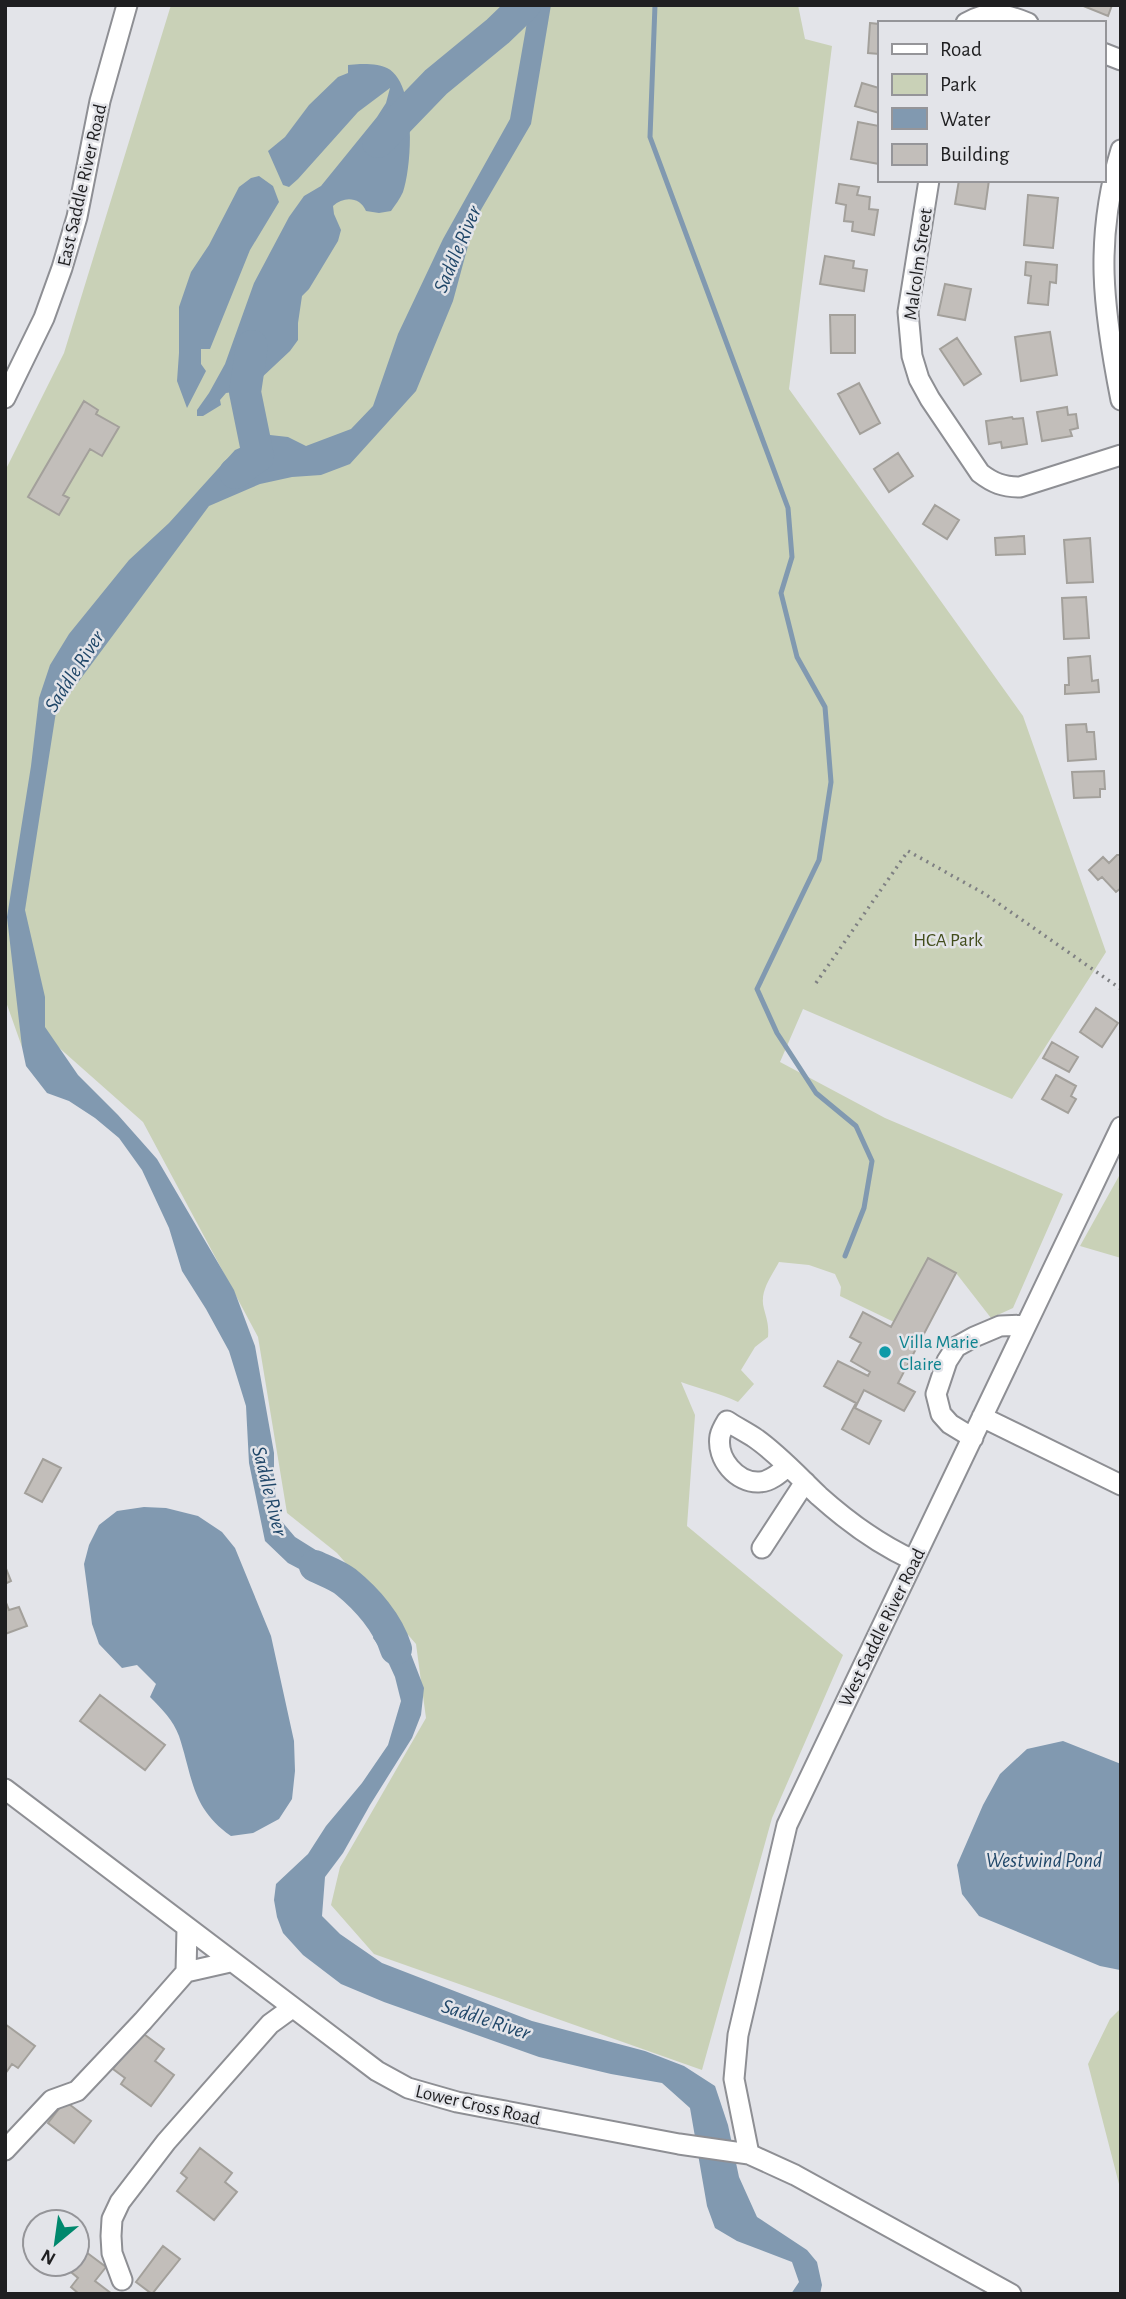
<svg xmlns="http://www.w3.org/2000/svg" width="1126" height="2299" font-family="'Alegreya Sans',sans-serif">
  <rect width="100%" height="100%" fill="#e3e4e9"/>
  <!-- green -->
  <path fill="#c9d1b7" d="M171,5h627l7,34 27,7 -43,343 234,327 83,236 -94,147 -209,-90 -23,53 105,56 178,76 -50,114 -22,10 -35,-45 -28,-14 -34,63 -54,-26 1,-9 -6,-13 -26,-9 -30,-3c-8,15 -20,30 -15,47 3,11 5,17 4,28l-13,10 -14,23 13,14 -16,18c-19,-9 -38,-13 -57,-20l14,33 -8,111 156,129 -71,163 -70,252 -328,-116 -43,-49 9,-38 86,-149 -10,-74 -79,-91 -50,-40 -29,-176 -115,-215 -104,-92 -17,17 -17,-48v-528l59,-118z
    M1119,1176l2,1v81l-41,-12z
    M1121,2008v177l-2,-1 -31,-120 22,-45z"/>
  <!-- water -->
  <path fill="#8199b0" d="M530,5h21l-20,119 -56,96 -22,81 -37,90 -66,73 -29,11 -29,2 -32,7 -51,22 -153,206 -31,198 20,87v30l33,48 40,40 39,44 77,131 21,56 19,107v29l4,35 17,20 75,47 25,29 29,75 -3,27 -9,23 -42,67 -27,48 -18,24 -3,39 18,18 42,29 150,58 113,30 39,15 31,20 13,39 11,52 18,40 50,33 10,12 5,23 -2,9h-29l8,-12 -7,-20 -55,-21 -22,-13 -8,-22 -17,-98 -28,-25 -51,-9 -72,-17 -155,-55 -43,-18 -38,-29 -20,-22 -6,-16 -3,-17 2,-16 32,-30 18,-28 36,-43 26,-38 13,-44 -6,-24 -11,-24 -11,-15 4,-15 -3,-16 -11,-13 -14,-7 -17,-1 -27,-14 -17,-9 -23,-22 -16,-78 -3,-57 -17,-55 -23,-42 -24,-38 -13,-43 -27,-58 -23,-32 -24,-20 -26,-17 -22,-8 -21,-27 -4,-19 -15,-130 24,-151 8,-68 11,-33 19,-31 60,-74 40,-37 66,-73 35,-15 18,2 18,9 45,-17 22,-23 25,-72 45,-95 67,-120z
    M360,64c9,0 19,0 27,4 30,15 25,97 16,124 -3,7 -8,13 -12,19l-12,2 -13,-2c-6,-14 -22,-15 -33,-5l1,8 7,16 -3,11 -29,48 -7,7 -4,27v17l-8,11 -32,30 -17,10 -15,2 -6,7 1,5 -18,11h-6v-6l12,-17 16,-29 29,-81 35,-66 15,-21 17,-10 56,-69 9,-14 4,-15 -32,24 -60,67 -9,8 -6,-2 -15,-34 17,-14 24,-32 29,-28 10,-4v-8z
    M259,176l14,10 6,16 -29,48 -40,99h-9v15l5,7 -19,37 -10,-27 2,-28v-46l12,-35 18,-27 30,-58 12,-9z
    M144,1507l22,1 32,8 24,16 13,16 36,88 23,105 1,30 -3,28 -13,20 -26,14 -22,3c-40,-28 -38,-58 -52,-100 -6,-16 -17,-27 -29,-39l6,-13 -19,-19 -15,3 -23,-24 -7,-20 -8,-60 5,-19 10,-20 18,-14z
    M1063,1741l58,23 -1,206 -20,-4 -121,-50 -17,-22 -5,-29 26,-60 17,-31 27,-25z"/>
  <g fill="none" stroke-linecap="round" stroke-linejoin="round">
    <!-- stream -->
    <path stroke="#8199b0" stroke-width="5" d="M655,5l-5,132 138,371 4,49 -11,36 16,64 28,50 6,75 -12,78 -62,129 20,44 39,60 40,33 16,35 -8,47 -19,48"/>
    <!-- river -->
    <path stroke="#8199b0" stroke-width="32" d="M378,142l58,-60 62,-51 27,-26
      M235,473l23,-17 -13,-64 7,-46
      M315,1566c10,5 22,9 31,16 21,17 42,41 50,67"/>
  </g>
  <!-- building -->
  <path fill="#c2beba" stroke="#a3a09b" stroke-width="2" d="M1081,5h31l-4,11z
    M870,23l9,1v30l-11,-1z
    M862,83l17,5v25l-24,-7z
    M858,122l21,4v38l-28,-5z
    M959,180h30l-4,29 -30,-5z
    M839,184l20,3 -2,8 13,2 -1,12 9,1 -4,25 -22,-4 1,-9 -9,-1 2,-16 -10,-2z
    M1028,195l30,3 -5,50 -29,-3z
    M825,256l29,5 -1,7 14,2 -3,21 -44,-7z
    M1026,262l31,3 -1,18 -6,-1 -2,23 -20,-2 3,-27 -6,-1z
    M945,284l26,5 -6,31 -27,-5z
    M830,315h25v38h-24z
    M1050,332l7,43 -36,6 -6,-44z
    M957,338l24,36 -17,11 -24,-36z
    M859,383l21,40 -20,11 -22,-40z
    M84,401l14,9 -2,4 23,13 -17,29 -12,-7 -27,46 6,3 -10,17 -31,-18z
    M1067,407l1,8 8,-1 2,14 -8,2 2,6 -30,5 -5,-29z
    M1012,417l1,2 10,-1 4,26 -25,4 -1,-6 -12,2 -3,-23z
    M898,453l15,23 -24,16 -15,-23z
    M935,505l24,15 -12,19 -24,-15z
    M1024,536l1,18 -29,1 -1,-17z
    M1090,538l3,44 -26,1 -3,-43z
    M1086,597l3,41 -25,1 -2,-41z
    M1090,656l2,25 6,-1 1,12 -34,2v-9h4l-1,-27z
    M1086,724l1,8h7l2,27 -28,2 -2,-36z
    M1104,771l1,18h-5v8l-26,1 -2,-26z
    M1117,855h4v33l-5,4 -14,-15 -4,3 -9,-10 14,-13 6,6z
    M1096,1008l22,15 -16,24 -22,-15z
    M1052,1042l26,15 -9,15 -26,-14z
    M1056,1075l20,11 -5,10 5,3 -8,14 -26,-14z
    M928,1258l28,15 -58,110 17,9 -11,19 -40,-21 -9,18 26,13 -12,23 -27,-15 14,-26 -32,-17 14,-25 30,15 2,-4 -19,-11 10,-18 -11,-6 13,-25 28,15z
    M43,1459l18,9 -19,34 -17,-9z
    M5,1566l6,15 -6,3z
    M5,1600l4,10 10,-3 8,19 -22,8z
    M100,1695l65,50 -20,25 -65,-49z
    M5,2024l30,22 -17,22 -6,-4 -7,10z
    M141,2032l23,17 -9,12 19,14 -23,31 -30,-22 4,-6 -12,-9z
    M65,2101l26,20 -17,22 -26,-20z
    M200,2148l32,25 -7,9 12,10 -23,28 -37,-29 10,-13 -6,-5z
    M163,2246l17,13 -28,35 -16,-12z
    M86,2252l20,15 -11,14 17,13h-33l-8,-7 7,-9 -7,-6z"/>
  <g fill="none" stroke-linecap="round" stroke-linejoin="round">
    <!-- minor casing -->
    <g stroke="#8e8f94" stroke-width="23">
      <path id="minor" d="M966,23c23,-13 38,-10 62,0
        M1103,53l18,7
        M1121,150c-27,89 -18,159 0,250
        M929,180l-21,132 4,44 7,23 11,20 50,74c13,10 23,14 40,14l101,-32
        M5,398l39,-80 18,-50 15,-51 23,-116 27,-96
        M982,1417l139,68
        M973,1438l-23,-14 -9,-10 -5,-20 11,-33 9,-14 18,-10 26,-11 26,-1
        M788,1466c-8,7 -18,16 -29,16 -22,1 -43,-23 -39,-46 1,-5 4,-10 7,-15 9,6 19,11 28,17 23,16 43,38 64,58 28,25 59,48 94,64
        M762,1548l43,-66
        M5,1789l372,282 31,17 49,14 222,42 70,10 46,21 216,119
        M186,1972l1,-44
        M5,2150l47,-50 25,-9 66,-70 43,-49 44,-10
        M749,2154l-15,-75 4,-44 49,-210 334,-698
        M122,2280l-10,-27 -1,-17 1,-17 8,-17 46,-60 104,-118 22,-16"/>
    </g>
    <!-- path -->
    <path stroke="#7f8083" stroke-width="3.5" stroke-dasharray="2 5" stroke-linecap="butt" d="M816,983l92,-132 77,43 136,95"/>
    <!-- minor -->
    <use href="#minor" stroke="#fff" stroke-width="19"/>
  </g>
  <!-- markers -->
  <circle fill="#0f9aa8" stroke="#e3e4e9" stroke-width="2.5" cx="885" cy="1352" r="7"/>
  <g text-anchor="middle" stroke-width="5" stroke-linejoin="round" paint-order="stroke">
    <!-- street labels -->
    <g font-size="19" fill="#1f1f21" stroke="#e3e4e9">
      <text transform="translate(81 185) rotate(-77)" y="7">East Saddle River Road</text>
      <text transform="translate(917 264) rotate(-82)" y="7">Malcolm Street</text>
      <text transform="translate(881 1627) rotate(-64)" y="7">West Saddle River Road</text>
      <text transform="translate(478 2104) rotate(13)" y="7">Lower Cross Road</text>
    </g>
    <!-- park labels -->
    <g font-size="19" fill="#424d1c" stroke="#e3e4e9">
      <text x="948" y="946">HCA Park</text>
    </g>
    <!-- culture labels -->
    <g font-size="19" fill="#0d838f" stroke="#e3e4e9" text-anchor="start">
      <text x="899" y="1348">Villa Marie<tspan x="899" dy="22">Claire</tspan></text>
    </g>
    <!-- water labels -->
    <g font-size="21" font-style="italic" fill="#204769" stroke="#e3e4e9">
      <text transform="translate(457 249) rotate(-67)" y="7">Saddle River</text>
      <text transform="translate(74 671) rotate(-57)" y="7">Saddle River</text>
      <text transform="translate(270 1491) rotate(76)" y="7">Saddle River</text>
      <text x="1044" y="1867">Westwind Pond</text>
      <text transform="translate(486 2019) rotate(18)" y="7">Saddle River</text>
    </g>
  </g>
  <!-- border -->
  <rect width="1126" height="2299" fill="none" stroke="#1f1f21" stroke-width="14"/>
  <!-- legend -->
  <rect x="878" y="21" width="228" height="161" fill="#e3e4e9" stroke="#959599" stroke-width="2"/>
  <rect x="892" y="44" width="35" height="10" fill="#ffffff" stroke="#959599" stroke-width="2"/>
  <text x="940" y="56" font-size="21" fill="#1f1f21">Road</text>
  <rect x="892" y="74" width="35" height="21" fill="#c9d1b7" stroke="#959599" stroke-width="2"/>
  <text x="940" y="91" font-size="21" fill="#1f1f21">Park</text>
  <rect x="892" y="108" width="35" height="21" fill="#8199b0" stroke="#959599" stroke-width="2"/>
  <text x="940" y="126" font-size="21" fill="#1f1f21">Water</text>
  <rect x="892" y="144" width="35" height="21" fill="#c2beba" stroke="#959599" stroke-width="2"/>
  <text x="940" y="161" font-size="21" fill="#1f1f21">Building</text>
  <!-- north arrow -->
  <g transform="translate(56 2243) rotate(209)"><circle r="33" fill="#e3e4e9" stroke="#959599" stroke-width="2"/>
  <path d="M0-5L12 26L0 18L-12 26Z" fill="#00886d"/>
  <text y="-10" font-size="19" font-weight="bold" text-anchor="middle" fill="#1f1f21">N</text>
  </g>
</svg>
